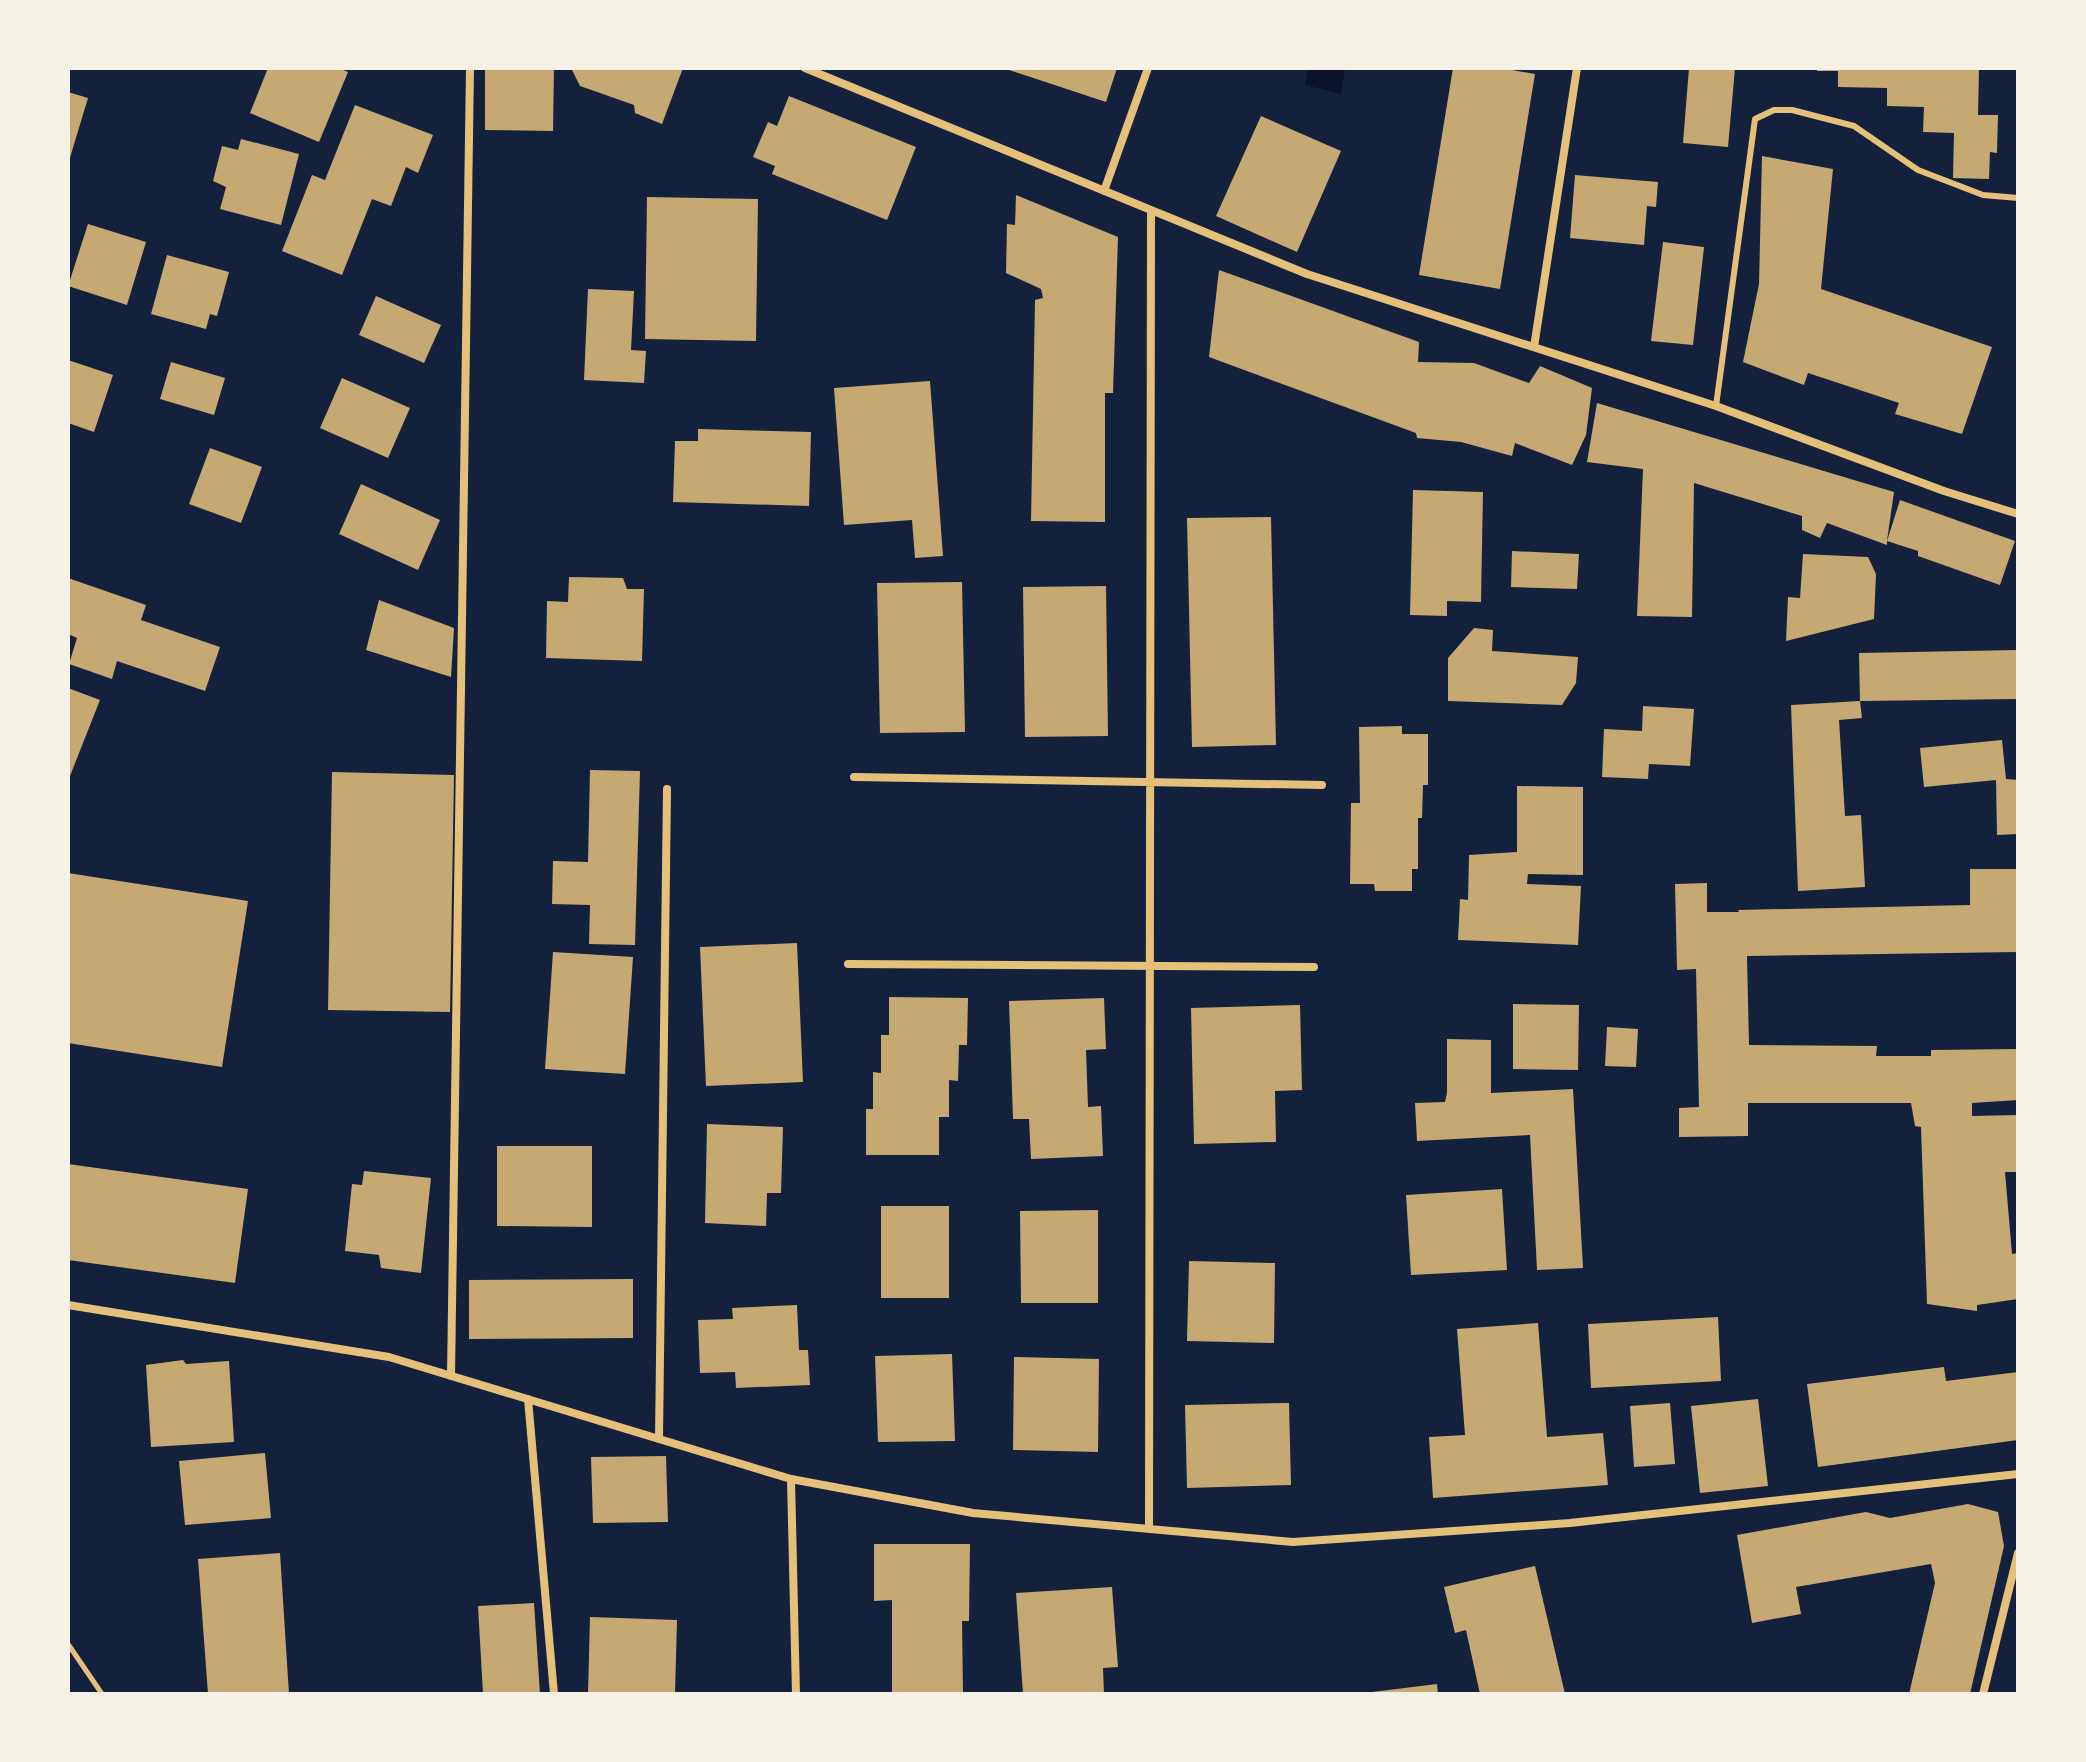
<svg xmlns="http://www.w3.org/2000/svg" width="2086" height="1762" font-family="'Exo 2',sans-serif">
  <rect width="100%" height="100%" fill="#14213d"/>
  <!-- water -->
  <path fill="#0b132b" d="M1308,68h37l-4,26 -36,-9z"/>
  <!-- building -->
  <path fill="#c6a872" d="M268,68h70l10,4 -29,70 -69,-29z
    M485,68h69l-1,63 -68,-1z
    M571,68h112l-21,56 -27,-11 -1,-8 -54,-19z
    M1003,68h114l-11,34z
    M1453,68h47l35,6 -35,215 -81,-14z
    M1689,68h46l-7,79 -45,-4z
    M1817,68h162l-1,47h20l-1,38 -7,-1 -1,27 -36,-1 1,-45 -31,-1 1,-25 -37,-1v-18l-49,-1v-16h-21z
    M68,92l20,6 -19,63h-1z
    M789,96l127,51 -29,73 -115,-46 3,-8 -22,-9 15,-35 9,4z
    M355,105l78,30 -15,38 -12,-6 -15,39 -19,-7 -30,76 -60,-24 30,-76 13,5z
    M1261,116l80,35 -44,101 -81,-36z
    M241,139l58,15 -18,71 -61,-16 6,-22 -13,-6 9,-35 16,4z
    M1762,156l71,13 -12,120 171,58 -30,87 -67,-20 4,-11 -91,-30 -4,12 -61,-23 16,-78z
    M1575,175l83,7 -2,25 -9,-1 -3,39 -74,-7z
    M1016,195l102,42 -5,156h-8v129l-74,-1 4,-221 8,-2 -2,-9 -35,-16 1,-49 8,1z
    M647,197l111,2 -2,142 -111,-2z
    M88,224l58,18 -19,63 -59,-19z
    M1663,242l41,5 -11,98 -42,-4z
    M167,255l62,17 -12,44 -7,-2 -4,15 -55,-15z
    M1219,270l200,72 -1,20 56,1 55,20 11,-17 52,22 -6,47 -14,30 -57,-22 -3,13 -51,-14 -44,-4 -1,-5 -207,-76z
    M588,289l46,2 -3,59 15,1 -2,32 -60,-3z
    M376,296l65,29 -17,38 -65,-28z
    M68,360l45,15 -19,57 -26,-9z
    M171,362l54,16 -11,37 -54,-16z
    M342,378l68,30 -22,50 -68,-30z
    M930,381l13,175 -28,2 -3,-38 -68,5 -10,-137z
    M1597,403l297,89 -7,49 13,-41 115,41 -15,44 -82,-29v-5l-31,-10v4l-60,-22 -7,15 -18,-8v-14l-108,-33 -2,134 -55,-1 6,-147 -56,-7z
    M698,429l113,3 -2,74 -136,-4 2,-61h23z
    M210,448l52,19 -21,56 -52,-19z
    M361,484l79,36 -22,50 -79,-36z
    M1413,490l70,2 -2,110 -34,-1v15l-37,-1z
    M1271,517l5,228 -84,2 -5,-229z
    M1512,551l67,3 -2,35 -66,-2z
    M1803,554l65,3 8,17 -2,45 -88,22 2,-44 12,1z
    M569,577l54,1 4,11h17l-2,72 -96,-3 1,-57 21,1z
    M68,578l78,27 -5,15 79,27 -15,44 -88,-30 -5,18 -43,-15 8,-26 -9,-4z
    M962,582l3,150 -85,1 -3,-150z
    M1106,586l2,150 -83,1 -2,-150z
    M379,600l75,28 -3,49 -85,-27z
    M1474,628l19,2 -1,21 86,6 -2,26 -14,22 -114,-4v-43z
    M2016,650l1,49 -157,2 -1,-48z
    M68,688l32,12 -32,81z
    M1860,701l2,17 -23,2 6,96 16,-1 4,72 -67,4 -7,-186z
    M1643,706l51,3 -4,57 -41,-2 -1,15 -46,-2 2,-48 38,2z
    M1402,726v8h26v51h-5l-1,33h-4v51h-6v22h-37l-1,-7h-24l1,-81h9l-1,-76z
    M2002,740l4,39 12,1v54l-21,1 -1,-55 -72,7 -4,-39z
    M590,770l50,1 -5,174 -46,-1 1,-39 -38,-1 1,-43 35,1z
    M332,772l122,3 -4,237 -122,-2z
    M1517,786l66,1v88l-55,-1 -1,10 54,2 -3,59 -120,-5 2,-41 8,1 1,-45 48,-3z
    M1970,869h48v83l-271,4 2,89 128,1 -1,10h55v-6l87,-1v51l-46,3v13l46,-1v57h-13l7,82 6,-1v46l-41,6v6l-50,-7 -6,-177 -6,-1 -4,-23h-163v33l-69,1v-29l20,-1 -3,-138 -19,1 -2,-86 32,-1v29h32l-1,-2 232,-5z
    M68,873l180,28 -26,166 -154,-24z
    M797,943l6,139 -97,4 -6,-139z
    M553,952l80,5 -8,117 -80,-5z
    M889,997l79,1 -1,47h-8l-1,36 -9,-1v37h-10v38h-73v-46h7v-37l8,1v-38h8z
    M1104,998l2,51 -20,1 2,57 13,-1 2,50 -72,3 -2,-40h-16l-4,-118z
    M1513,1004l66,1 -1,65 -65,-1z
    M1300,1005l2,85 -27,1 1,51 -82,2 -3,-136z
    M1607,1027l31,2 -2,38 -31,-1z
    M1447,1039l44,1v53l82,-4 10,179 -46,2 -7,-135 -113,6 -2,-38 30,-1 2,-9z
    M707,1124l76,3 -2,66h-14l-1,33 -61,-3z
    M497,1146h95v81l-95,-1z
    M68,1164l180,25 -13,94 -167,-23z
    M364,1171l67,7 -10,95 -40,-5 -2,-13 -34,-4 7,-67 10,1z
    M1502,1189l5,81 -96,5 -5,-80z
    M881,1206h68v92h-68z
    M1098,1210v93h-77l-1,-92z
    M1189,1261l86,2 -1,80 -87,-2z
    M633,1279v59l-164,1v-59z
    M797,1305l2,45h9l2,35 -74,3 -1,-16 -35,1 -2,-53 35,-1 -1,-11z
    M1718,1317l3,64 -130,7 -3,-64z
    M1538,1323l9,114 56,-4 5,52 -175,13 -4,-61 36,-2 -8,-106z
    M952,1354l3,87 -77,1 -3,-86z
    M1014,1357l85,2 -1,93 -85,-2z
    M183,1360l3,4 43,-3 5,81 -83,5 -5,-82z
    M1944,1367l2,14 72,-9v68l-200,27 -11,-83z
    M1758,1399l10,87 -68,7 -9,-87z
    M1289,1403l2,82 -104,3 -2,-83z
    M1670,1403l5,61 -41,3 -4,-61z
    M265,1453l6,65 -86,7 -6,-64z
    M666,1456l2,66 -75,1 -2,-66z
    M1968,1504l30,8 6,34 -34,148h-61l26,-111 -4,-19 -135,23 5,27 -49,9 -15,-88 129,-23 24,6z
    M874,1544h96l-1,77h-7l1,73h-71v-94l-18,1z
    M280,1553l9,141h-81l-10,-135z
    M1535,1566l30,128h-85l-14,-64 -11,3 -11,-46z
    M1112,1587l6,80 -15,1 1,26h-81l-7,-101z
    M534,1603l6,91h-57l-5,-88z
    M590,1617l87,3 -2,74h-87z
    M1437,1684l1,10h-66v-2z"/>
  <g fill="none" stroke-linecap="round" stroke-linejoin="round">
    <!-- path -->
    <path stroke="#e5c07b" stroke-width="5" d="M68,1644l34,50"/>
    <!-- service -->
    <path stroke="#e5c07b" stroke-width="6" d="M1716,406l39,-287 19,-9h18l62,16 64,44 65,25 35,3"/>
    <!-- minor -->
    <path stroke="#e5c07b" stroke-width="8" d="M805,68l502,206 409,132 228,85 74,23
      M1104,191l44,-123
      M1534,347l43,-279
      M854,777l468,8
      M848,964l466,3
      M68,1305l321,52 402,122 182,34 320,29 277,-19 448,-49
      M451,1376l19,-1308
      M528,1399l26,295
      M659,1439l8,-650
      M791,1479l5,215
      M1149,1529l2,-1318
      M1983,1694l35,-141"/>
  </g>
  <!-- border -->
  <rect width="2086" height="1762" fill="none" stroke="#f6f1e7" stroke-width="140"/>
</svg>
